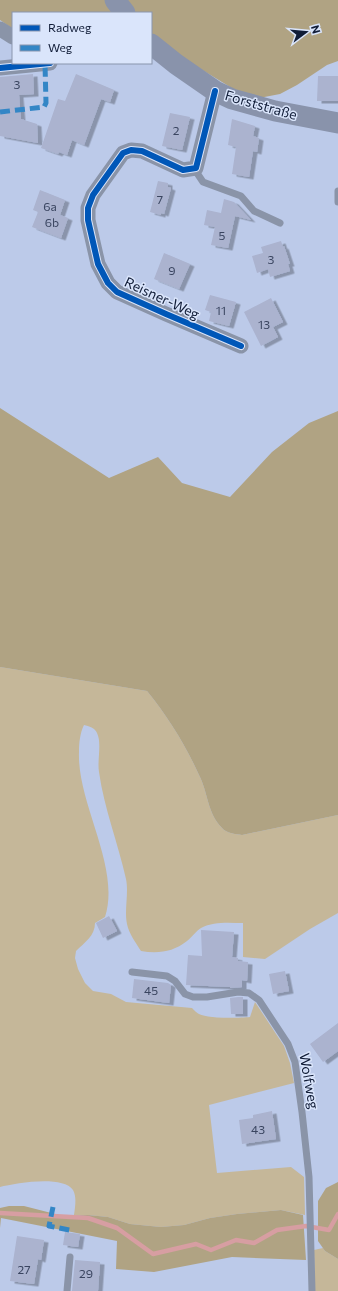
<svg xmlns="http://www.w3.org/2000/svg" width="338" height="1291" font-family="Commissioner,sans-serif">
  <defs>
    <filter id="shadow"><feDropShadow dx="4.5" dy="2.5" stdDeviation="0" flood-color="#0004"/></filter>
  </defs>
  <rect width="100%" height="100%" fill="#bccae9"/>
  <!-- green -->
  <path fill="#c5b799" d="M0,667l147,24c21,26 38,53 52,84 9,17 8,38 23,53 4,5 13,6 20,7l96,-20v98l-28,16 -45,30 -22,-2v-34c-13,0 -29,-2 -42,5 -5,3 -9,9 -14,13 -14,11 -29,13 -46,10 -5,-8 -12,-17 -14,-27 -3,-14 2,-31 -1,-45 -8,-36 -22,-71 -27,-107 -2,-11 3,-29 -2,-39 -2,-5 -8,-7 -13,-8 -4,8 -5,18 -5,27 -2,52 42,115 26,165l-10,6c0,13 -10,19 -19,28l-1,7 3,11 7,14 8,8 18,3 15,8 66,6c2,2 5,5 7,6 10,5 40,4 51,3l5,-15 29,44 6,17 4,20 -85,22 8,68 74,-6 13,10 1,38 -24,-5 -44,4 -27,4 -26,7 -23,2 -31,-3 -22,-7 -20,-2h-14c1,-8 3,-18 -1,-25 -10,-15 -57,-7 -73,-3z
    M323,1248l2,3 13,8v32h-23l-1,-41z"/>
  <!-- forest -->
  <path fill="#b0a383" d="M0,0h338v61l-11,4 -30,20 -17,9 -26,5 -14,-6 -41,-25 -48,-24v-31h-138v16l-13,-9z
    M0,408l109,70 49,-21 24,26 48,14 42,-45 37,-29 29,-12v404l-96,20c-7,-1 -16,-2 -20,-7 -15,-15 -14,-36 -23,-53 -14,-31 -31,-58 -52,-84l-147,-24z
    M338,1182v77l-13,-8 -7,-10v-40l8,-13z
    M9,1206h15l39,10 25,-1 20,2 22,7 31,3 23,-2 26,-7 27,-4 44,-4 22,5 3,45 -74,-3 -78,15 -38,-3 1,-28 -116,-23 -1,10v-20z"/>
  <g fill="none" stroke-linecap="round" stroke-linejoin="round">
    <!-- stream -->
    <path stroke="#d79ea2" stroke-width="4.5" d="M0,1213l88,5 29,10 36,26 43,-10 15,6 25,-10 18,3 23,-13 29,-4 23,4 9,-16"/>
  </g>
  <!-- building -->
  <path fill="#abb3cf" filter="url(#shadow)" d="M33,74l1,20 -15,1 2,24 16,5 1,19 -38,-7v-59z
    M76,74l38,16 -4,12 -9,-3 -17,46 -12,-5 -5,15 -8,-3 -1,2 -17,-6 17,-49 7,2z
    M318,76h20v25h-21z
    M170,113l20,4 -8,33 -20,-4z
    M232,119l23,7 -2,10 6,2 -2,14 -4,-1 -4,26 -17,-3 4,-27 -8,-2z
    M158,181l10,2v4l3,1 -7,26 -3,-1v2l-11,-3z
    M40,190l25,10 -5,15 8,3 -7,20 -29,-11 6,-15 -5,-2z
    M224,199l10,3 17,18 -16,-4 -7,32 -17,-3 4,-18 -11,-2 3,-15 14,3z
    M281,241l2,6 1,-1 6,18h-2l2,7 -20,6 -2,-8 -11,4 -5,-17 11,-3 -2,-6z
    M164,253l26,11 -11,25 -25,-10z
    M210,295l26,7 -7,24 -20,-5 2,-9 -6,-2z
    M271,298l12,24 -10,5 5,10 -17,9 -17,-34z
    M109,916l8,15 -14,7 -7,-15z
    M201,930l33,2 -2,25 6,1v3l10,1 -1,19 -5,-1v7l-12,1v-1l-44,-2 2,-30 14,1z
    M285,971l4,20 -16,3 -4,-20z
    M134,979l34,4 3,2 -2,18 -37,-5z
    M238,997h5v17h-12l-1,-16z
    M338,1023v28l-15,11 -13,-18z
    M272,1111l4,28 -34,5 -3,-24 14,-2v-3z
    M65,1232l15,2 -2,13 -15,-2z
    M17,1236l27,4 -3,20 -3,-1 -4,25 -24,-3z
    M75,1260l25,2 -2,29h-26z"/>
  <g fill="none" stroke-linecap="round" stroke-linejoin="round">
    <!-- lane -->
    <path stroke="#8a94a8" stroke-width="7" d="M196,168l1,5 6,9 38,14 13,15 26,12
      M338,191v11
      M132,972l35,4 8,5 10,13 8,3h14l31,-5 11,1 10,7 29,44 7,18 7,50 7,65 3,114
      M67,1291l3,-34"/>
    <!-- street -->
    <path stroke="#8a94a8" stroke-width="15" d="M0,29l13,8
      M0,68l50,-5
      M215,91l-19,77 -13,2 -41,-19 -11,-1 -8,3 -30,42 -5,13v12l10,44 10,19 9,9 49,22 75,32"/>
    <!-- secondary -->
    <path stroke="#8993ab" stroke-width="21" d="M115,0l10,13
      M151,44l25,20 39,27 17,8 43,12 63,12"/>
    <!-- quiet -->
    <path stroke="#3386c6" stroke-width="5" stroke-dasharray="10 5" stroke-linecap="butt" d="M0,112l44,-5 2,-4 -1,-39
      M53,1207l-4,19 25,5"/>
    <!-- cycleway casing -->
    <g stroke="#dae5fb" stroke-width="8">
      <path id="cycleway" d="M0,68l50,-5
        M215,91l-19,77 -13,2 -41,-19 -11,-1 -8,3 -30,42 -5,13v12l10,44 10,19 9,9 49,22 75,32"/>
    </g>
    <!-- cycleway -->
    <use href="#cycleway" stroke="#0057b8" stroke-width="6"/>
  </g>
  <g text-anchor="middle" stroke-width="3" stroke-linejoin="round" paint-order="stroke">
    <!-- number labels -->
    <g font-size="12" fill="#3a4560">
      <text x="17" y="89">3</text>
      <text x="176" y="135">2</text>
      <text x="160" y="204">7</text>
      <text x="50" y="211">6a</text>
      <text x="52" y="227">6b</text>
      <text x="222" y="240">5</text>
      <text x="271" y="264">3</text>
      <text x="172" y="275">9</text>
      <text x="221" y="315">11</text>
      <text x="264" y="329">13</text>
      <text x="151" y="995">45</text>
      <text x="258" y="1134">43</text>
      <text x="24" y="1274">27</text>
      <text x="86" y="1278">29</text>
    </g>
    <!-- street labels -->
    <g font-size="14" fill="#101c37" stroke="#dae5fb">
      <text transform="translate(261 105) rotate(16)" y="5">Forststraße</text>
      <text transform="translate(162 298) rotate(25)" y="5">Reisner-Weg</text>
      <text transform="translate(309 1081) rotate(80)" y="5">Wolfweg</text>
    </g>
  </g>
  <!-- legend -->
  <rect x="12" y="12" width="140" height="52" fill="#dae5fb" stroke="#8995ad"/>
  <rect x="20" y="25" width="20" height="6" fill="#0057b8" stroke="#8995ad"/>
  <text x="48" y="32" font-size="12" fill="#101c37">Radweg</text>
  <rect x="20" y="45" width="20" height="6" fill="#3386c6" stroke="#8995ad"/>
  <text x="48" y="52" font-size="12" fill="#101c37">Weg</text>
  <!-- north arrow -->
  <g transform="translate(306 32) rotate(74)" stroke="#dae5fb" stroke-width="3" paint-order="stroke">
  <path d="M0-3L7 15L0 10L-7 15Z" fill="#101c37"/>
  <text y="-6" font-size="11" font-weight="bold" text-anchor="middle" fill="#101c37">N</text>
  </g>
</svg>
